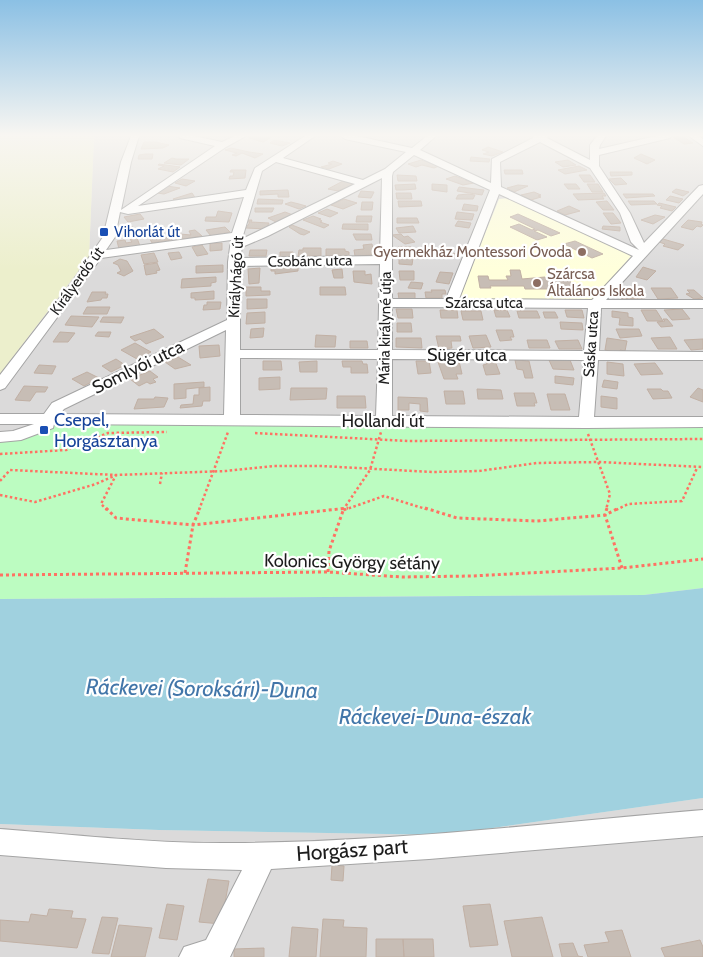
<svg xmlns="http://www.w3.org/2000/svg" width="703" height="957" font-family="Cabin,sans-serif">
  <rect width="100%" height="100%" fill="#efeae2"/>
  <!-- residential -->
  <path fill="#dbdada" d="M94,136h609v285l-703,16v-63l89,-117z
    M703,798v159h-703v-133l159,6 285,5z"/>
  <!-- education -->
  <path fill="#ffffdb" d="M508,198l124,57 -41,47h-126v-6h-5l39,-97z"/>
  <!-- farmland -->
  <path fill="#ecefcc" d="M0,136h94l-5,121 -89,117z"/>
  <!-- park -->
  <path fill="#bcfcc1" d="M62,420l641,1v167l-59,7 -644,4v-162z"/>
  <!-- water -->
  <path fill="#a0d1df" d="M703,588v210l-259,37 -285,-5 -159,-6v-225l644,-4z"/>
  <!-- building -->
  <path fill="#c7bdb5" stroke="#c1b0a4" d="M255,136h4l11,2 -7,4 -14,-4z
    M682,136l11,7 -9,1 -11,-7z
    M274,140l16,3 -8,3 -12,-3z
    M144,142h11l14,3 -6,3 -22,1z
    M488,147l15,5 -11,4 -9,-2 6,-2 -7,-2z
    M231,148l18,4 14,2 -8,4 -13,-5 -6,3 -4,-1 5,-2 -12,-3z
    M145,154h8l-1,5h-14l1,-4z
    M641,154l14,6 -8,4 -13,-6z
    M471,157l19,2 -1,3 -19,-1z
    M172,158l4,1h13l-8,6 -17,-2z
    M421,160l18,6 -5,2 -12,-3 -6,2 -8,-3z
    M568,160l8,5 -13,2 -8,-5z
    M333,161l9,3 -13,5 -8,-2 11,-3 -4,-1z
    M159,164l21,3 -7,5 -15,-3 6,-3 -6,-1z
    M579,166l8,4 -22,4 -7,-4z
    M231,170h15l-1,8 -16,1 1,-3h3l1,-4h-4z
    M504,170h18l1,4h-18z
    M610,172h22v3l-21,1z
    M397,175l19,1 1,5h-19z
    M579,175h11l5,7h-11z
    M455,176l8,3 3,-1 2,1 -3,1 9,3 -11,2 -17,-6z
    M621,178l6,6 -12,1 -6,-6z
    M182,179l13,2 -9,5 -11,-3z
    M343,181l12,3 -17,7 -10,-2z
    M415,184l1,5 -13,1h-7l-1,-5z
    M432,184l15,1v7l-15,-2z
    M564,184h12l4,5h-12z
    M587,184h11l5,8h-11z
    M518,185l10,1 -14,6 -7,-4z
    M167,186l13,2 -16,6 -7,-1z
    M459,187l25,3 -2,5 -25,-4z
    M676,189l13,3 -6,4 -11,-4z
    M288,190l1,7h-11v-3l-18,1v-4z
    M361,191l13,1 -3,6 -13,-1z
    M534,192l7,3 -3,1 3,1 -10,3 -10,-5z
    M192,193l4,6 -20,3 -3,-3z
    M396,193h15l1,6h-15z
    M604,193l2,3h-4l2,3 -26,1 -5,-6z
    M468,194l7,1 -2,4h-17l2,-4z
    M623,194h30l2,2 -29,2z
    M670,196l13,3 -4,4 -13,-3z
    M258,199l25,1 -1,4h-25z
    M344,199l13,4 -14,6 -12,-4z
    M398,201h23l1,5 -23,1z
    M607,201l7,9h-11l-7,-8z
    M628,201h26l3,3 -26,1z
    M291,202l8,2 7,2 -7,3 -14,-5z
    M362,202h11l-1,8h-11z
    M659,203l17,4 -4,4 -12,-3 2,-2 -5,-1z
    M464,204l14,2 -1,5 -15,-1z
    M569,206l11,5 -15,4 -8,-4z
    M255,208h19l-2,4h-17z
    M327,209l11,4 -8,4 -12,-4z
    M218,211l14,2 -3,9 -24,-1 1,-4h10z
    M285,212l8,3 -17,7 -8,-4z
    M457,212l17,2 -2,6 -17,-1z
    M603,213h10l8,10 -10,1z
    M140,214l4,5 -16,3 -4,-5z
    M518,214l42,19 -9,3 -13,-6 -4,1 13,6 -10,3 -27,-13 9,-3 13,6 3,-1 -25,-12z
    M655,215l10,2 -12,7 -12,-4z
    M313,216l8,3h-2l3,2 -2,1 9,3 -5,3 -21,-8z
    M357,216h15l-1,6h-15z
    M397,218h20l2,5h-22z
    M248,220h4l-1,2 18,1 -3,6 -20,-1 4,-6h-3z
    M688,220l14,2 -1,2 2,1 -2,2 -4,-1 -4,4 -12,-3z
    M458,221l13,2 -2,5 -14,-2z
    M343,224h25v6l-26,-1z
    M292,225l18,7 -6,3 -4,-1 -11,-7z
    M413,226l3,6 -17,1 -3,-5z
    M603,226l17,1v4l-18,-2z
    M133,227v8l-11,1v-8z
    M225,227l5,5 -19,4 -5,-6z
    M195,230l7,6 -19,3 -3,-5 11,1 -2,-4z
    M353,234h18l1,6h-16z
    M401,234l3,3 4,-1 7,6 -10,2 -13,-9z
    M162,235l1,3 7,-1 2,3 -20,3 -2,-4z
    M137,238l3,8 -21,3 -2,-8 8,-1 1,3 6,-1 -2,-3z
    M663,239l21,6 -6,5 -15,-4 2,-2 -6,-2z
    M575,241l28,13 -11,4 -28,-14z
    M210,243h12v7l-12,1z
    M372,244l2,11 -19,1 -1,-6 10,-1 -1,-4z
    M202,245l6,9 -11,2 -5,-9z
    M398,247h13l2,7h-15z
    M303,248h18v8h-23l1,-6h4z
    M326,249h19v2l4,1v4h-23z
    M250,250h17l-1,6h-17z
    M179,252l3,6 -11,2 -3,-7z
    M280,252h13l1,4 -14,1z
    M444,252l14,2 -1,3h-14z
    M154,253l4,9 -14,2 -3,-9z
    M399,258h14l-1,7 -13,-1z
    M120,259l7,2 6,10 -9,5 -7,-3 4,-2 -3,-6 -5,-2z
    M157,263l3,7 -4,1 1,2 -11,2 -2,-10z
    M223,265v7l-27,1v-7z
    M271,265h22v2h5v4l-23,3v-3h-4z
    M643,267l13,4 -9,9 -11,-3z
    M260,268l-1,15 -10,1 -1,-15z
    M342,269l1,9h-9l-2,-8z
    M510,270h10l2,9 23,-2 1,3h24l3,9h-48l-1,-3h-34l1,2h-11l-2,-12h10l1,4h19l-2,-4h5z
    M353,271h12v4l6,-1 1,10 -18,-2z
    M399,271h15v9h-14z
    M440,272l13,1 -4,11 -13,-2z
    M216,277v5l-5,1v3l-30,2 1,-9z
    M411,282l12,1 -2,6 -13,-1z
    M246,287h15v4h9v4l-24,1z
    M320,287h25l1,8h-26z
    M622,288h15l8,10 -23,1 -4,-6h7z
    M651,288h20l7,10 -20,1z
    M431,290h14l1,4h-4v4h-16l-1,-6h7z
    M687,290h7l9,8 -9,1 -8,-5 4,-1z
    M214,291v8l-19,1v-2h-4v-5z
    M92,292h14l-1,2h3l-1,4h-5l-1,2 -14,2z
    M398,293h17v6h-16z
    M247,299h20v9l-20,1z
    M207,302h14l-1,7 -17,1 1,-5h3z
    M87,307h23l-3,7h-24z
    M396,309h16l1,9h-15z
    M682,309l8,10 -18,1 -8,-10z
    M440,310h17l1,8h-17z
    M494,310h13l3,7h-14z
    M565,310h17l2,8 -17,-1z
    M641,310h15l7,11h-16z
    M461,311h20l2,9h-20z
    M517,311h20l3,7h-21z
    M612,311l16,2v4l5,1v8l-14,-1 1,-7 -8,-1z
    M265,312v11l-19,1 1,-11z
    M543,312h12l3,6h-13z
    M71,316l28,1 -7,10 -27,-2z
    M103,317h21l-3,6 -21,-1z
    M663,319h4l6,7 -12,1 -4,-5 8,-1z
    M560,322l22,1 1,7 -22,-1z
    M397,323h14l1,9h-15z
    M264,328l-1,9 -13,1 1,-9z
    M154,329l10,8 -18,7 -6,-5 -5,2 -5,-4z
    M616,329h23l3,7 -22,2z
    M496,330h16l2,7h-4l2,3 -12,1z
    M60,332l15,1 -7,9h-15z
    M98,332h13l-2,5 -14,-1z
    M316,335l20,1 -1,11h-20z
    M486,335l5,12 -18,1 -4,-12z
    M436,336h24l1,5h-10l1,7 -13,1z
    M670,337l7,12h-19l-7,-11z
    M396,338h25l1,10 -26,-1z
    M607,338l20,3 -2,10 -5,-1v3l-15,-3z
    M703,339v10l-12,1 -7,-10z
    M527,340h20l3,8h-21z
    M578,340l4,9h-23l-4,-8z
    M350,341h17l1,7h-18z
    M135,343l16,9 -14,7 -16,-9z
    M219,345l1,11 -20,2 -1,-12z
    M178,357l13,8 -16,4 -10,-7z
    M116,359l9,6 -14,7 -9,-6z
    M515,360l14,1 4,17h-8l-2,-8 -6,-1z
    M549,360h21l4,10 -21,-1z
    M263,361h18l1,9h-19z
    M317,361v11h-17l-1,-10z
    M342,361h20l1,3h4l1,9h-17v-6h-8z
    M416,361h13l2,12 -13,1z
    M459,361l3,13h-6l2,5h-14l-6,-17z
    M486,361h9l5,13 -14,1 -3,-10 4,-1z
    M607,362l16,2 1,12 -17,-2z
    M655,363l8,11 -22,1 -7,-11z
    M39,365l17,1 -4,8 -18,-1z
    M150,371l8,6 -5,2 3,3 -6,2 -3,-2 -8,4 -9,-7z
    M87,372l12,6 -15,8 -12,-7z
    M555,376l19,2 -1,7 -18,-2z
    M280,377v12l-21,1v-12z
    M604,380l14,2 -1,7 -15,-2z
    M204,382v5l-18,2v9l-12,1v-15z
    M24,386l24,1 -3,5h-9l-6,9 -15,-1z
    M210,387v14h-7l-1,5 -22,2 1,-3 12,-1 1,-9h5v-7z
    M291,388h36l-1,11 -36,1z
    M698,388l5,2v12l-13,-5z
    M477,389l24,1 2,9h-25z
    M647,389h14l2,2h5l4,7 -19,1z
    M444,391h19l2,13h-19z
    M514,393h20l3,10h-3l1,3h-18z
    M547,394h18l5,16h-19z
    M337,396h28l1,12h-29z
    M601,396l16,2v11l-16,-2z
    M155,397l13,1 -4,9 -30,2 4,-10h16z
    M398,397l29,1 1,14 -8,-1v-7l-11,-1v7h-11z
    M332,865l12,1 -1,15 -12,-1z
    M208,879l21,2 -8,43 -22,-2z
    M167,904l17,2 -7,34 -18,-2z
    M490,904l8,41 -28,2 -7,-41z
    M49,909l24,2 -2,7 15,1 -9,29 -77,-7v-21l29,2 2,-8 16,2z
    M102,917l16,1 -9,36 -17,-1z
    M542,917l11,40h-41l-8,-36z
    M323,919l21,1 -1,7 24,1 -1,29h-46z
    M119,925l33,3 -7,29h-34z
    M292,927l26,2 -2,28h-27z
    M622,930l9,27h-43l-4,-12 25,-3 -4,-10z
    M376,939h27l1,18h-28z
    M403,939h30l1,18h-30z
    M700,940l3,7v10h-38l-4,-9z
    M573,943l5,13 5,1h-21l-3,-13z
    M264,948v9h-30v-8z"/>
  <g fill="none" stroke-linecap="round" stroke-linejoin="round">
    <!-- minor casing -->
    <g stroke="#a4a4a4" stroke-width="2">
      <path id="minor" d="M131,136h8l-8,26 -10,48 94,-64 -35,-8 -1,-2h15l28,6 13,-6h11l-20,11 -88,59 108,-16 9,-22 50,-32h10l-32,22 80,22 22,-11 21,-17 -61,-13 -4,-3h16l55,12 15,-12h9l-16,14 71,33 1,-24 41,-21 -1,-2h16l-1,2 43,22v-15l7,-9h9l-6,9 -1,4 57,-13h15l-1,2 -71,17v11l31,47 14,30 55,-57 4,-1v9l-97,106h97v8h-102l-2,43 104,1v8h-105l-4,57h109v10l-117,1 -532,-4 -1,4 -32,12 -21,2v-10l13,-1 21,-7h-34v-10h44l8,-11 175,-83 1,-58 3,-22 -130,18 -96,130 -5,2v-15l70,-90 33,-48 18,-75zM540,142l50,26 30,45 11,29 8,8 -138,-63 -1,-25zM414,155l76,35 -44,109h-54v-123l1,-4zM276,162l79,22 -113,55 20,-68zM382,178l-2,78 -140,2 2,-11 26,-11zM499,194l134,62 -41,44 -133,-1zM244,197l-12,36 -126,17 9,-13 5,-25 8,2zM380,264l-2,86h-138v-84zM392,307l196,1 -4,43 -192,-1zM226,330l-2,85 -164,-1 4,-5zM240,358l138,1 -2,57 -136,-1zM392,359l192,1 -5,57 -187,-1z
        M689,136h10l4,3v7z
        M703,810v26l-274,23 -158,10 -41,88h-51l5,-10 22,-7 36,-70 -76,-2 -166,-13v-26c78,6 156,15 234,14 157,-1 313,-20 469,-33z"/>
    </g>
    <!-- path-far1 -->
    <path stroke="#ff7263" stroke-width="2.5" stroke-dasharray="2.5 2.5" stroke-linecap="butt" d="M255,433l153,8 295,-2
      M588,434l22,60 -4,16
      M0,454l66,-4 42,-17 59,-1
      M0,481l10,-11 106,5 -15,29 6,6
      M160,484l2,-11
      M0,495l35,7 61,-18 20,-9 110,-4 48,-5h47l111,6 47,-1 58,-8 62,-1 104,5
      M199,510l29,-78
      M343,510l27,-40 11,-38
      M344,510l40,-14 45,14
      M616,510l12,-6 54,-3 15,-33"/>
    <!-- path -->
    <path stroke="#ff7263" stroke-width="3" stroke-dasharray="3 3" stroke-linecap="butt" d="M106,508l10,10 77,7 155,-17
      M425,508l32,10 80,3 68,-6 14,-7
      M607,508l-2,7 17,53
      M328,572l1,-21 15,-43
      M185,573l8,-48 7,-17
      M0,575l328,-3 74,5 70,-1 150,-8 81,-9"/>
    <!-- minor -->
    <use href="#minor" fill="#fff" fill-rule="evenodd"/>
  </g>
  <!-- sky -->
  <linearGradient id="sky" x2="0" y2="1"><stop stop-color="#8bc0e4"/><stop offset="0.5" stop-color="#f8f6f2"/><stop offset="1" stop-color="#f8f6f2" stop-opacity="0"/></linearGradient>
  <rect width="703" height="270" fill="url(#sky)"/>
  <!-- markers -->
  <g fill="#1a4fb4" stroke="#fff" stroke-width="2">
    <rect x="99" y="227" width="10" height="10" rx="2.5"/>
    <rect x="39" y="425" width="10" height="10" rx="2.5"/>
  </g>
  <g fill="#8d6e63" stroke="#fff" stroke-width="2">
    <circle cx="582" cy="252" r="5"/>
    <circle cx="537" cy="283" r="5"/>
  </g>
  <g text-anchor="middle" stroke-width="4.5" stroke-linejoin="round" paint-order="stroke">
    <!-- far-transit labels -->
    <g font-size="15" fill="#164399" stroke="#fff" text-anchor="start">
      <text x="114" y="237">Vihorlát út</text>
    </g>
    <!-- far-education labels -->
    <g font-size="15" fill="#785e54" stroke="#fff" text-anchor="end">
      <text x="572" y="257">Gyermekház Montessori Óvoda</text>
      <text x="547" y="279" text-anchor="start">Szárcsa<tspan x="547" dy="17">Általános Iskola</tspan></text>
    </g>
    <!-- far-street labels -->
    <g font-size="15" fill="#1d1d1d" stroke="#fff">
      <text transform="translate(310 261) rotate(-1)" y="5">Csobánc utca</text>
      <text transform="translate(236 277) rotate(-87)" y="5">Királyhágó út</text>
      <text transform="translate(77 281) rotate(-54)" y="5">Királyerdő út</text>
      <text x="484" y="308">Szárcsa utca</text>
      <text transform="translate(385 328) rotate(-89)" y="5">Mária királyné útja</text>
      <text transform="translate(591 344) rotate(-86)" y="5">Sáska utca</text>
    </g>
    <!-- street labels -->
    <g font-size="18" fill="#1d1d1d" stroke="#fff">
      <text x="467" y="361">Sügér utca</text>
      <text transform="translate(138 367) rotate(-26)" y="6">Somlyói utca</text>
      <text x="383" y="427">Hollandi út</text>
      <text transform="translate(352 562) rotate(1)" y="6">Kolonics György sétány</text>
    </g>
    <!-- transit labels -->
    <g font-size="18" fill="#164399" stroke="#fff" text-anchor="start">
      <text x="54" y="426">Csepel,<tspan x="54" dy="21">Horgásztanya</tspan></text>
    </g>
    <!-- near-street labels -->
    <g font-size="21" fill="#1d1d1d" stroke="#fff">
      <text transform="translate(352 850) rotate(-4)" y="7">Horgász part</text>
    </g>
    <!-- near-water labels -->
    <g font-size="22" font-style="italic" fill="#4276a9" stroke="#fff">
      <text transform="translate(202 688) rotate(1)" y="8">Ráckevei (Soroksári)-Duna</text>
      <text x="435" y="724">Ráckevei-Duna-észak</text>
    </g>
  </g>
</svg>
